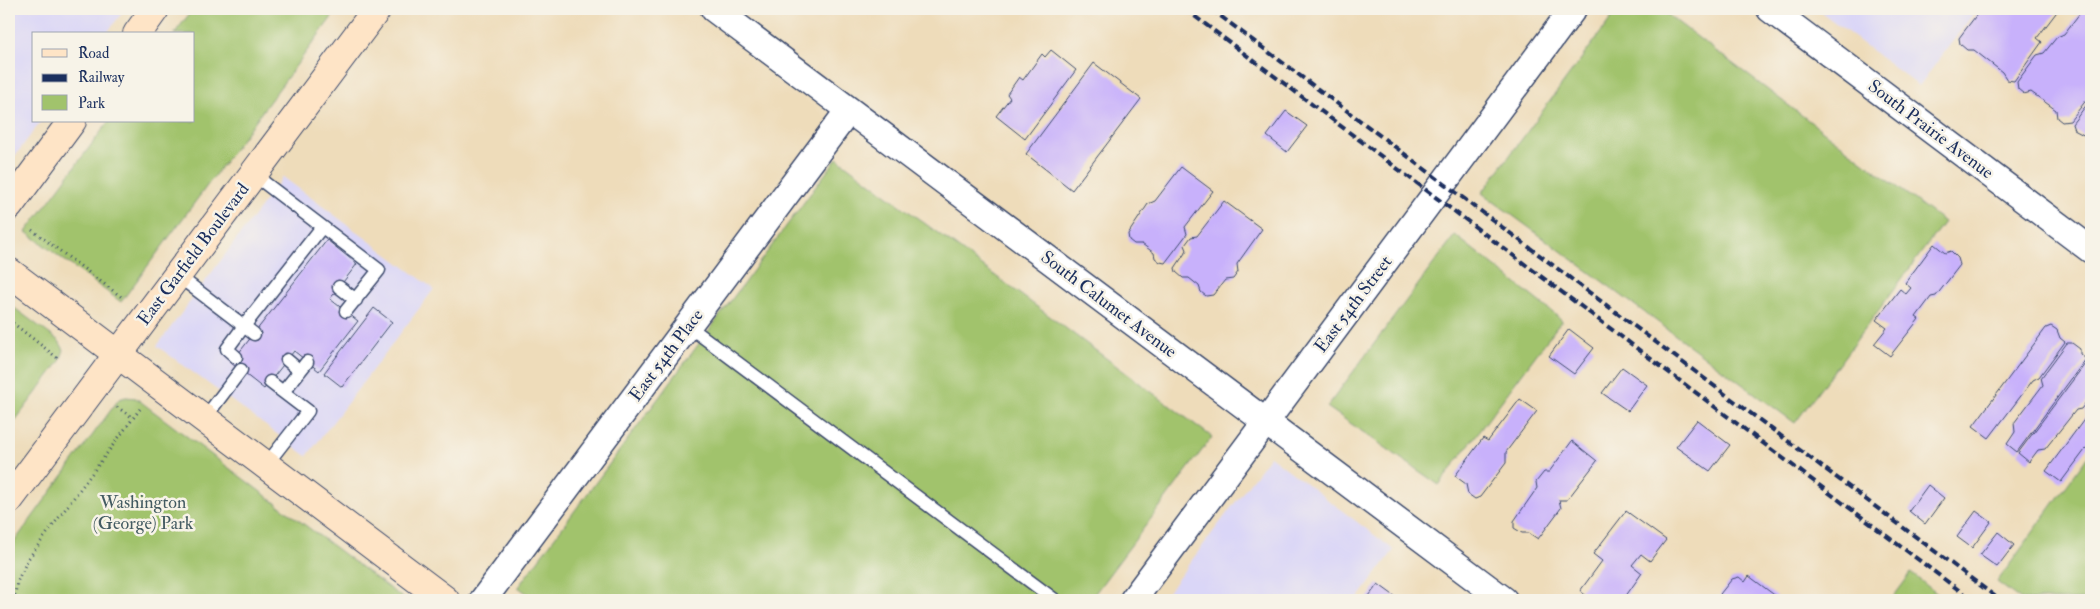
<svg xmlns="http://www.w3.org/2000/svg" width="2100" height="609" font-family="'IM FELL Double Pica',serif">
  <rect width="100%" height="100%" fill="#f7f3e8"/>
  <filter id="ink" filterUnits="userSpaceOnUse"><feTurbulence type="fractalNoise" baseFrequency=".02" numOctaves="2"/><feDisplacementMap in="SourceGraphic" scale="10" xChannelSelector="R" yChannelSelector="G"/><feConvolveMatrix kernelMatrix="1 2 1 2 8 2 1 2 1" color-interpolation-filters="sRGB"/></filter>
  <filter id="wash" filterUnits="userSpaceOnUse"><feTurbulence type="fractalNoise" baseFrequency=".0096" numOctaves="4" result="noise"/><feDisplacementMap in="SourceGraphic" scale="20" xChannelSelector="R" yChannelSelector="G"/><feGaussianBlur stdDeviation="1.12" result="paint"/><feColorMatrix in="noise" values="0 0 0 0 0 0 0 0 0 0 0 0 0 0 0 0 0 1.4 0 .05"/><feComposite in="paint" operator="in"/></filter>
  <g filter="url(#wash)">
    <rect width="100%" height="100%" fill="#eedcba"/>
    <!-- built -->
    <path fill="#dad6f7" d="M9,9h116l-19,25h-72v87h7l-32,43z
      M1817,9h160l-58,77z
      M283,177l151,112 -127,167 -150,-110z
      M1270,456l124,94 -37,50h-195z"/>
    <!-- green -->
    <path fill="#a1c36c" stroke="#5e7965" d="M193,9h145l-217,293 -95,-70 83,-111h85v-87h-20z
      M1618,9h42l284,213 -149,201 -313,-230z
      M837,158l375,279 -122,163h-554l-18,-13z
      M1455,235l107,85 -123,165 -112,-78z
      M9,304l50,37 5,9 -4,11 -51,68z
      M126,397l10,1 13,10 256,192h-396v-51l110,-150z
      M2091,452v148h-70l-24,-18z
      M1911,573l34,27h-54z"/>
    <g id="blocks">
      <!-- building -->
      <path fill="#c8b1fb" d="M1981,9h78l-22,29 5,4 -28,39 -7,-1 -5,-8 -28,-22h-7l-7,-6 -1,-6z
        M2083,9h8v85l-21,27 -8,1 -5,-4 -1,-8 -25,-18 -7,2 -6,-5 -1,-7 20,-27 7,-2 13,-16 7,-3z
        M1051,50l25,20 -51,69 -29,-23 14,-18 -3,-4 12,-17 4,3 19,-26 3,3z
        M1094,63l47,36 -69,91 -46,-36z
        M2091,99v40l-17,-9 -2,-6z
        M1286,111l21,15 -20,26 -20,-16z
        M1181,167l32,24 -28,36 2,7 -22,29 -5,-1 -5,-4 -1,-5 -12,-9h-8l-5,-4 -1,-6 20,-30 7,-3z
        M1224,201l38,28 -25,35 1,8 -5,7 -8,1 -12,15 -7,1 -5,-4 -2,-6 -10,-8h-6l-7,-6 -1,-4 12,-18 -2,-5 6,-8 6,-1z
        M327,240l30,24 -27,35 28,22 -39,50 -25,-20 -30,38 -33,-26z
        M1934,244l11,9 6,-2 7,7 2,7 -24,31 -5,1 -15,20 3,2 -29,37 -16,-12 13,-16 -11,-8 24,-31 6,5 5,-6 -6,-5z
        M374,308l18,14 -50,65 -18,-14z
        M2051,326l6,4 3,8 5,4 -26,35 -6,3 -44,58 -16,-12 73,-98z
        M1569,329l25,19 -20,26 -25,-18z
        M2067,343h5l8,6v5l6,5 -69,93 -10,-8 8,-12 -1,-9 29,-38 -2,-7z
        M2088,360h3v36l-10,13 -5,1 -31,39 -7,1 -9,12 -11,-9z
        M1622,367l25,18 -19,26 -26,-18z
        M1520,399l17,12 -31,41v11l-26,34 -5,2 -7,-5 -2,-10 -11,-8 28,-38 5,3z
        M2091,400v42l-30,40 -15,-11 40,-54 -1,-9z
        M1697,420l33,25 -20,26 -34,-24z
        M1572,441l25,20 -30,39h-8l2,8 -23,31 -9,-6h-7l-8,-5v-7l23,-33 -1,-6 8,-10h5z
        M1928,485l16,13 -19,26 -16,-13z
        M1626,511l40,29 -16,21 -9,-7 -9,11 10,8 -19,27h-31l-12,-9 22,-30 -9,-7z
        M1976,511l15,11 -19,26 -15,-11z
        M1998,532l16,13 -17,22 -17,-12z
        M1749,576l32,24h-62l3,-4 -2,-2 12,-15 7,-2 6,5z
        M1378,584l22,16h-34z"/>
    </g>
  </g>
  <g filter="url(#ink)">
    <use href="#blocks" fill-opacity="0" stroke="#3b496c" stroke-width="1"/>
    <g fill="none" stroke-linecap="round" stroke-linejoin="round">
      <!-- lane casing -->
      <g stroke="#3b496c" stroke-width="15">
        <path id="lane" d="M253,174l126,96 -33,41
          M177,275l67,51 78,-99
          M339,287l17,13
          M687,325l368,275
          M236,357l-9,-8 17,-23 10,8
          M287,360l13,11
          M270,382l13,10
          M204,419l37,-49
          M266,465l42,-54 -25,-19 24,-30"/>
      </g>
      <!-- street casing -->
      <g stroke="#3b496c" stroke-width="29">
        <path id="street" d="M714,9l790,591
          M1770,9l321,241
          M483,600l366,-490
          M1133,600l440,-591"/>
      </g>
      <!-- secondary casing -->
      <g stroke="#3b496c" stroke-width="30">
        <path id="secondary" d="M137,34l18,-25
          M9,206l63,-85
          M9,272l436,328
          M9,500l368,-491"/>
      </g>
      <!-- path -->
      <path stroke="#3b496c" stroke-width="3" stroke-dasharray="1 4" stroke-linecap="butt" d="M32,230l91,68
        M9,320l51,40
        M117,407l16,11
        M14,600l3,-18 11,-23 112,-150"/>
      <!-- lane -->
      <use href="#lane" stroke="#fff" stroke-width="12"/>
      <!-- street -->
      <use href="#street" stroke="#fff" stroke-width="26"/>
      <!-- secondary -->
      <use href="#secondary" stroke="#fee4c6" stroke-width="28"/>
      <!-- rail -->
      <path stroke="#1b2f5e" stroke-width="4" stroke-dasharray="8 4" stroke-linecap="butt" d="M1185,9l787,591
        M1211,9l789,591"/>
    </g>
  </g>
  <g text-anchor="middle" stroke-width="5" stroke-linejoin="round" paint-order="stroke">
    <!-- street labels -->
    <g font-size="18" fill="#1b2f5e" stroke="#f7f3e8">
      <text transform="translate(1931 129) rotate(37)" y="6">South Prairie Avenue</text>
      <text transform="translate(193 254) rotate(-53)" y="6">East Garfield Boulevard</text>
      <text transform="translate(1109 304) rotate(37)" y="6">South Calumet Avenue</text>
      <text transform="translate(1353 304) rotate(-53)" y="6">East 54th Street</text>
      <text transform="translate(666 355) rotate(-53)" y="6">East 54th Place</text>
    </g>
    <!-- park labels -->
    <g font-size="18" fill="#435b62" stroke="#f7f3e8">
      <text x="143" y="508">Washington<tspan x="143" dy="21">(George) Park</tspan></text>
    </g>
  </g>
  <!-- margin -->
  <rect width="2100" height="609" fill="none" stroke="#f7f3e8" stroke-width="30"/>
  <!-- legend -->
  <rect x="32" y="32" width="162" height="90" fill="#f7f3e8" stroke="#9fa5b1"/>
  <rect x="42" y="49" width="25" height="8" fill="#fee4c6" stroke="#9fa5b1"/>
  <text x="78" y="58" font-size="15" fill="#1b2f5e">Road</text>
  <rect x="42" y="74" width="25" height="8" fill="#1b2f5e" stroke="#9fa5b1"/>
  <text x="78" y="82" font-size="15" fill="#1b2f5e">Railway</text>
  <rect x="42" y="95" width="25" height="15" fill="#a1c36c" stroke="#9fa5b1"/>
  <text x="78" y="108" font-size="15" fill="#1b2f5e">Park</text>
</svg>
